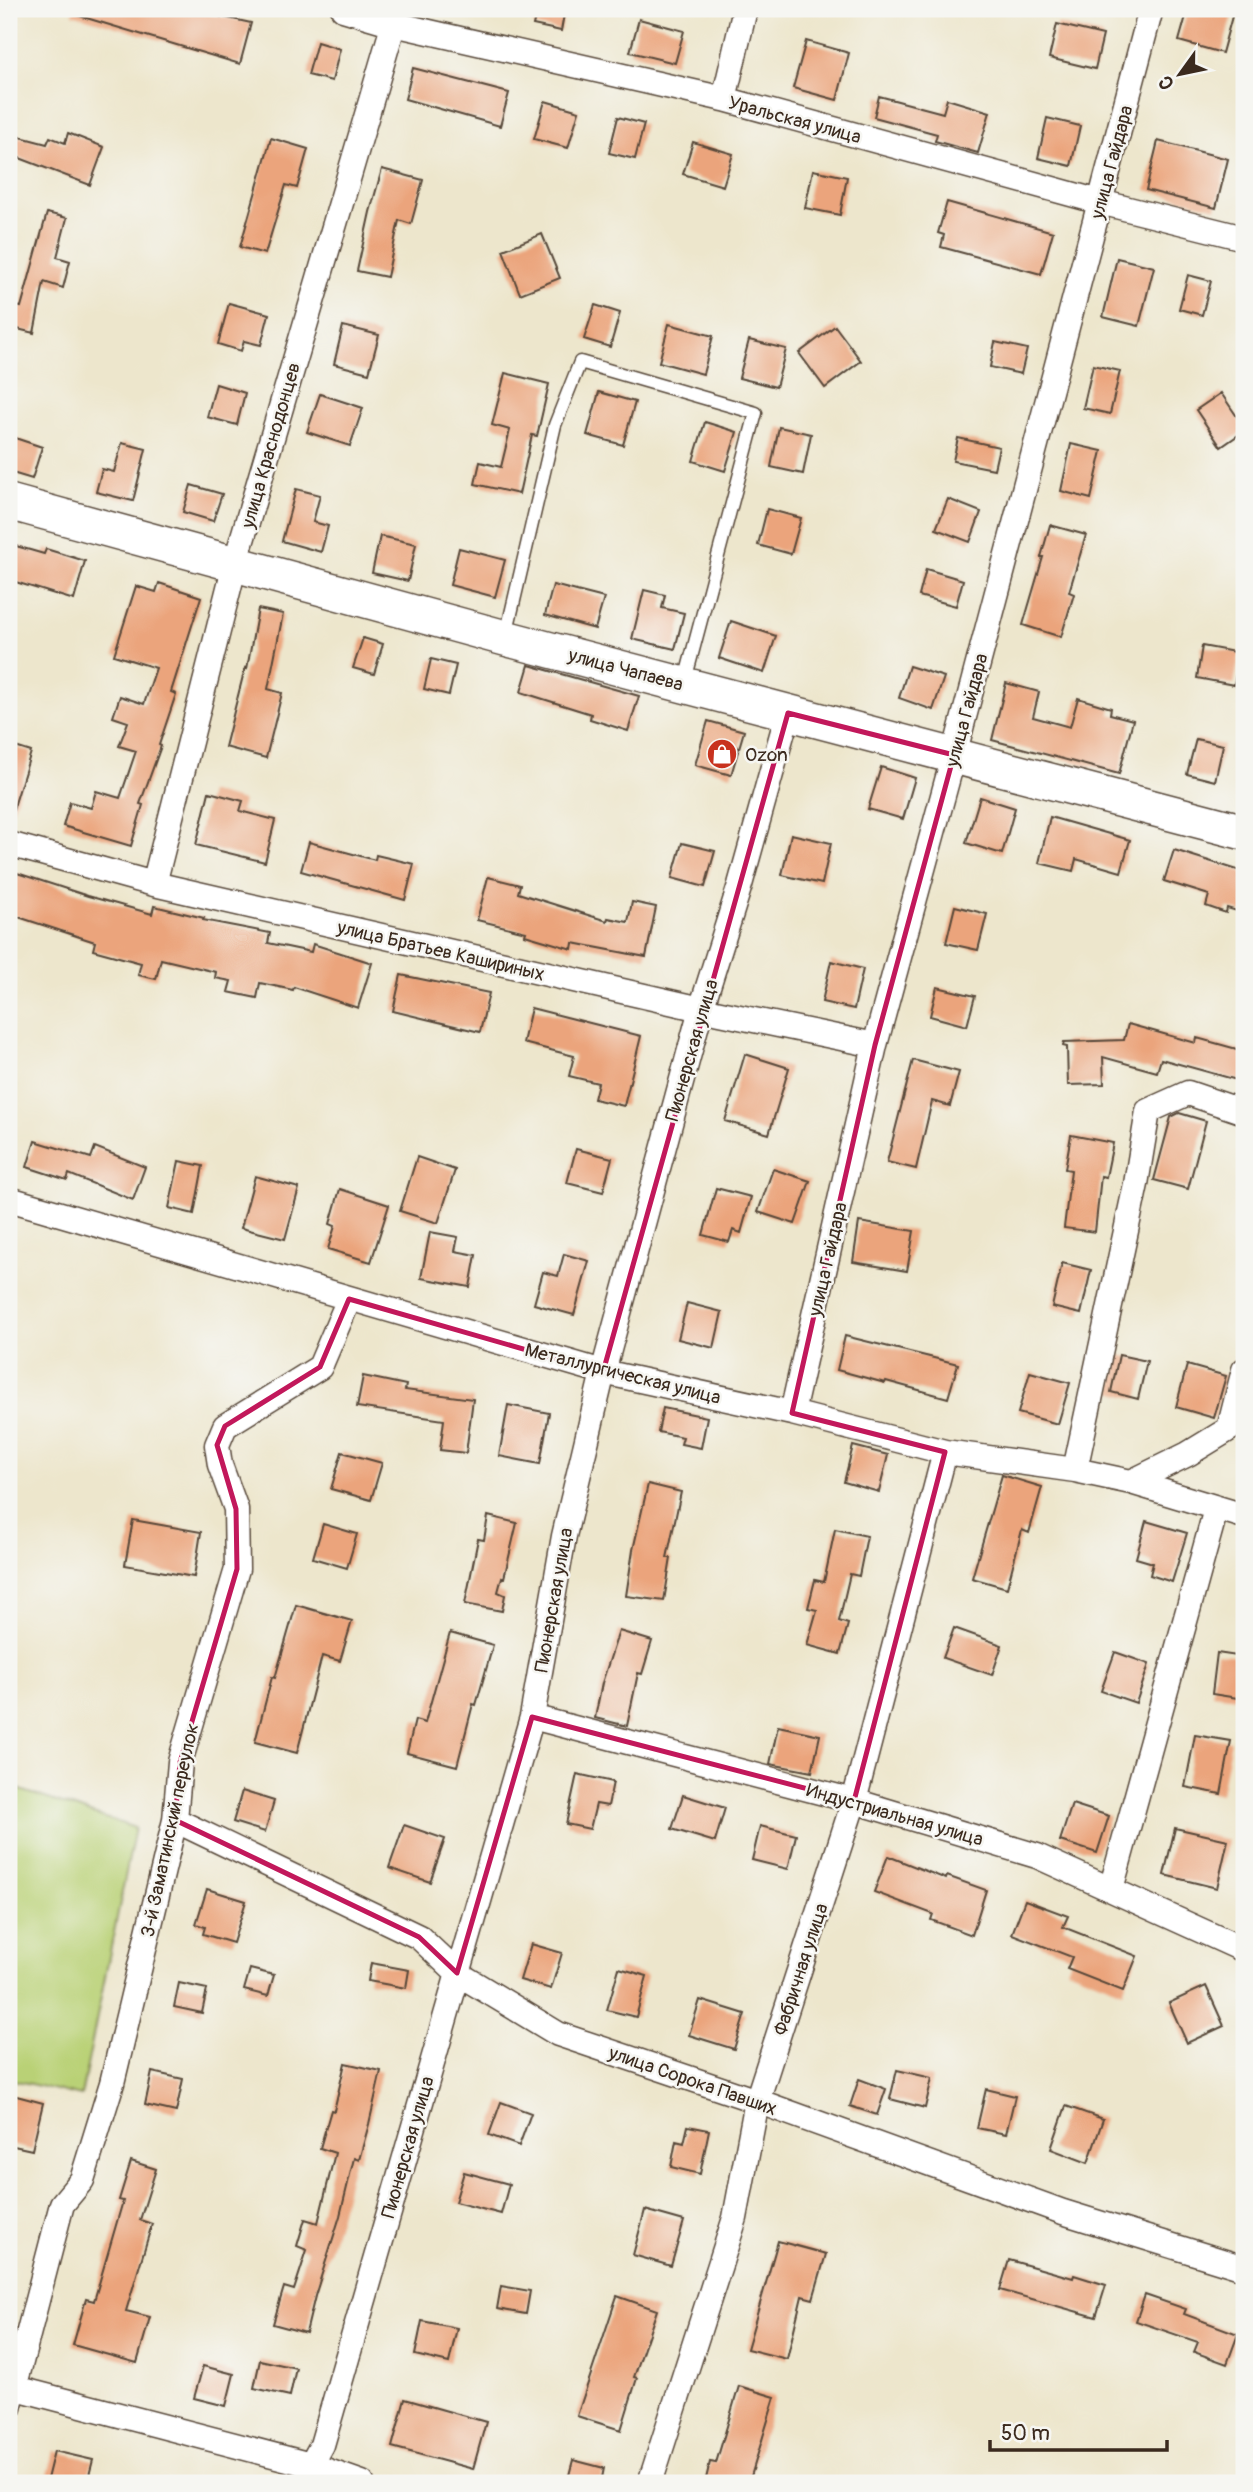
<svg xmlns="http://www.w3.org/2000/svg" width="1253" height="2492" font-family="Pangolin,sans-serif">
  <rect width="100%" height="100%" fill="#f6f6f2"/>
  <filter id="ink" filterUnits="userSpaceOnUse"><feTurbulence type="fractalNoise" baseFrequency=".0143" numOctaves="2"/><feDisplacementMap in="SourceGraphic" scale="14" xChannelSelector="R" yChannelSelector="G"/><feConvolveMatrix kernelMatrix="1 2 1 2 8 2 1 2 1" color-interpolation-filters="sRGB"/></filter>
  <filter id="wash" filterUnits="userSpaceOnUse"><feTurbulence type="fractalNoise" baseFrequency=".00686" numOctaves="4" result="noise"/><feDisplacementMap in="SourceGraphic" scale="28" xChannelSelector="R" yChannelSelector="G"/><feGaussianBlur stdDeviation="1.57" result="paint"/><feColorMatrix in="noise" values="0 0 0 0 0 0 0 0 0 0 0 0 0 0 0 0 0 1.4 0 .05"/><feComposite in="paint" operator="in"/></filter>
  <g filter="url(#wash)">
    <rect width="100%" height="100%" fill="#ede6cc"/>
    <!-- green -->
    <path fill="#b9d176" stroke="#7a7e4a" stroke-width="2" d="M9,1786l126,42 -54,268 -72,-17z"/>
    <g id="blocks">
      <!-- building -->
      <path fill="#eba47b" d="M74,9h113l64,14 -11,41 -167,-50z
        M537,9h28l-4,22 -28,-6z
        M1188,9h46l-12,44 -43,-12z
        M639,19l45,12 -9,32 -45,-11z
        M1057,24l46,11 -8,34 -46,-11z
        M806,41l43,12 -12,47 -44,-12z
        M317,42l23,7 -8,32 -24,-6z
        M413,68l96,25 -9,33 -95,-27z
        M879,96l64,17 4,-14 43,13 -12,41 -43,-12 2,-7 -63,-17z
        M545,101l34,10 -11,37 -34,-9z
        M618,117l26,7 -9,35 -26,-6z
        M1047,118l33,8 -9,40 -33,-8z
        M68,133l36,14 -14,38 -81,-31v-20l38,10 3,-7 15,6z
        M271,138l37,11 -11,39 -11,-3 -21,69 -25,-7z
        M1158,141l70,18 -12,49 -70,-18z
        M693,142l40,12 -10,32 -40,-12z
        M382,169l41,11 -12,44 -12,-4 -12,57 -30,-6 13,-59z
        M813,170l34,7 -7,38 -35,-7z
        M947,202l106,30 -12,42 -100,-27 3,-12 -6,-2z
        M47,213l20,5 -10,39 13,4 -7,27 -19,-6 -10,51 -25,-6v-22l12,2z
        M542,234l18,44 -40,16 -17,-44z
        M1117,258l37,9 -15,59 -36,-9z
        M1188,275l23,6 -9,34 -23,-6z
        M229,303l40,11 -8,31 -17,-4 -3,10 -23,-7z
        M595,305l25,8 -10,34 -26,-8z
        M669,324l44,12 -10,38 -44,-12z
        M343,326l36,9 -10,38 -35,-9z
        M835,326l26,35 -36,27 -26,-35z
        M749,340l37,9 -10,38 -37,-9z
        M995,342l32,7 -6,25 -31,-7z
        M1093,365l27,6 -10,43 -27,-6z
        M505,373l44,11 -12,52 -5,-1 -13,59 -44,-10 5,-22 21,5 9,-37 -18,-5z
        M216,384l29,9 -8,32 -30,-8z
        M599,392l36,10 -12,43 -36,-10z
        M1221,393l23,34v4l-23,16 -25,-37z
        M320,394l43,14 -13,38 -43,-14z
        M705,422l32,10 -12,39 -32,-10z
        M779,427l32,7 -8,40 -32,-7z
        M9,436l33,11 -10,32 -23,-7z
        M958,438l41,9 -5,22 -41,-8z
        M122,443l24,6 -13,52 -37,-9 6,-23 12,3z
        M1071,444l31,7 -11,48 -30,-8z
        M191,485l31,9 -9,27 -30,-9z
        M296,489l24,6 -7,27 15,4 -7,26 -39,-11z
        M948,499l33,13 -11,30 -34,-13z
        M767,509l34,9 -10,36 -33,-9z
        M1050,525l36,10 -17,57 5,2 -13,43 -38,-12 20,-68h-2z
        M380,536l36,8 -8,37 -36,-8z
        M9,544l35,10 2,-5 39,12 -11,39 -65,-20z
        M459,548l46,12 -10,37 -45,-12z
        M926,569l37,11 -7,26 -37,-10z
        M159,583l42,14 -30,95 5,2 -17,51 2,1 -21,58 3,1 -12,41 -68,-20 7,-24 21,6 5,-17 24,7 16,-47 -17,-5 9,-24 -15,-5 7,-21 24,8 12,-36 -42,-13 22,-69 20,6z
        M553,585l51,13 -9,31 -50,-14z
        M644,590l21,5 -3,13 22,5 -9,36 -43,-10z
        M258,609l25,5 -15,75 14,4 -16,65 -41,-11 20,-79 2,1z
        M731,621l45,15 -12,37 -45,-15z
        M363,638l20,6 -9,30 -21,-6z
        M1202,646l38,7 -6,32 -37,-7z
        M431,659l25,6 -7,30 -25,-6z
        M529,665l110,31 -11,35 -38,-12 1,-5 -70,-22z
        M909,666l35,11 -11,33 -34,-12z
        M1006,683l33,9 -6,25 37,10 8,-29 33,10 -1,6 23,6 -14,54 -127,-34z
        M708,721l36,10 -13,44 -36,-10z
        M1196,739l27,6 -8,36 -28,-7z
        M9,745l22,7 -18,58h-4z
        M881,767l34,11 -12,41 -35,-10z
        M209,792l34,9 -3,10 35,9 -10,42 -69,-17z
        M980,797l35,11 -13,46 -36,-11z
        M1050,817l80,23 -9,32 -45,-13 -3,12 -34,-8z
        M791,834l40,9 -9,41 -40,-9z
        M309,842l66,18 1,-5 38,9 -9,36 -104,-29z
        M682,843l33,8 -10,36 -33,-9z
        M1174,850l70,22v41l-17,-5 -1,5 -20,-7 3,-11 -45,-14z
        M17,873l71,23 64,18 2,-8 50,12 -1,2 67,13 -2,10 43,9 2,-8 59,19 -14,45 -64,-21 -1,3 -33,-7 -3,15 -29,-6 3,-11 -16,-3 1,-6 -55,-13 -5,20 -18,-4 3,-12 -48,-13 2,-8 -86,-28v-16z
        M488,877l32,8 -2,8 89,28 1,-3 20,4 4,-20 24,5 -10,50 -73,-14 -1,6 -47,-14 1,-3 -49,-12z
        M955,906l32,8 -9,36 -32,-7z
        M831,961l32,8 -9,40 -32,-7z
        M401,975l88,18 -9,39 -87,-21z
        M937,987l38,9 -8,30 -37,-10z
        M531,1008l110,28 -17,70 -30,-7 4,-16 -29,-7 5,-20 -51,-13z
        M1128,1024l68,19 1,-5 47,13v31l-83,-23 -4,13 -54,-15 1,27 -36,1 -1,-38 -4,-1 1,-4 60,-2z
        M745,1054l44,14 -20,66 -44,-13z
        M913,1060l46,12 -9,34 -18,-5 -16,68 -29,-7z
        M1179,1113l27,8 -18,68 -34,-9 17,-63z
        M1071,1135l42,8 -7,34 -5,-1 -6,56 -31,-4 7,-58 -6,-1z
        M35,1141l56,17 4,-11 50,20 -12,33 -64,-26 -2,6 -40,-13z
        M576,1149l36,9 -9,34 -36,-9z
        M417,1157l38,13 -17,53 -38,-12z
        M179,1161l24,5 -9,48 -25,-6z
        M773,1169l37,12 -15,43 -37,-12z
        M255,1176l44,12 -14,51 -44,-11z
        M716,1188l35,9 -10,36 -8,-3 -4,12 -26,-7z
        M340,1189l49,16 -18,57 -43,-13 7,-23 -5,-2z
        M859,1222l55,9 -7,40 -54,-9z
        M430,1232l28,5 -3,14 21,4 -6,32 -49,-9z
        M564,1254l25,7 -15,54 -40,-11 9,-32 15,4z
        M1062,1263l29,7 -10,44 -29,-7z
        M687,1303l35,9 -8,36 -36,-9z
        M845,1336l113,28 -10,34 -62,-17 -1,2 -48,-13z
        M1119,1355l28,6 -9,38 -27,-7z
        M1187,1365l39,11 -12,42 -38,-11z
        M1030,1372l40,11 -12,41 -40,-11z
        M363,1376l43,9 -1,5 68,9 -7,54 -26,-3 4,-30 -87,-13z
        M508,1405l41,8 -9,51 -41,-8z
        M663,1408l44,9 -6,31 -20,-4 2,-7 -25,-5z
        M853,1446l35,9 -9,37 -35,-10z
        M342,1452l40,11 -11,37 -40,-11z
        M1002,1475l40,12 -13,46 -7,-3 -15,58 -35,-10z
        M648,1484l33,8 -14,66h4l-7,43 -38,-5 7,-46z
        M488,1516l29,7 -13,55 -2,-1 -4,15 7,3 -3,16 -37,-7 13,-65 6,1z
        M133,1520l68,12 -7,45 -69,-12z
        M1146,1521l41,12 -15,49 -22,-7 3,-12 -17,-5z
        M323,1524l34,10 -10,34 -34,-10z
        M835,1529l32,7 -8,40 -9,-2 -11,47 9,3 -8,30 -33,-9 10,-35 -9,-2 7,-28 9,2z
        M296,1605l56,16 -12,40 -18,-5 -25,97 -42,-11 17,-65 3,1z
        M954,1628l48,17 -10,30 -49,-17z
        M619,1631l33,10 -10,33 -4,-1 -11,53 -32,-8 7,-35z
        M450,1633l43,12 -17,60 -3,-1 -16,62 -50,-13 8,-33 10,3z
        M1115,1652l34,12 -13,39 -35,-12z
        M1217,1653l27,4v42l-32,-5z
        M778,1726l42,9 -8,37 -42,-8z
        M1195,1735l36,6 -10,53 -36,-7z
        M577,1774l36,8 -5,24 -12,-2 -6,25 -24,-5z
        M242,1791l32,10 -9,31 -32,-10z
        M683,1795l42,13 -10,34 -43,-13z
        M1072,1804l37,12 -12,37 -37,-12z
        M404,1825l41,14 -15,43 -41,-14z
        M760,1826l36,9 -8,34 -36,-9z
        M1175,1828l53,12 -11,48 -53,-13z
        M888,1856l58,23 1,-3 39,14 -14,45 -41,-15 2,-6 -59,-22z
        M207,1889l39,12 -13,42 -30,-9 2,-7 -9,-3z
        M1025,1900l43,16 -5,11 74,29 -14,35 -56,-22 5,-12 -60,-23z
        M531,1944l31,9 -11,36 -31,-9z
        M371,1963l38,7 -3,18 -38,-7z
        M619,1968l28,8 -11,41 -29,-7z
        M250,1969l24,6 -6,21 -24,-6z
        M179,1983l28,6 -5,24 -28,-6z
        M1206,1986l18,40 -37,17 -18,-40z
        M700,2000l45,14 -11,35 -45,-14z
        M345,2063l36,8 -12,53 -10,36 -5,-2 -14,58 -25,80 -9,37 -33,-9 11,-37 10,3 13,-40 -10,-4 8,-27 13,4 17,-70 -15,-5 11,-38 3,1z
        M897,2070l35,8 -7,30 -35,-9z
        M152,2072l31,7 -7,33 -31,-7z
        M859,2079l27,10 -9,26 -27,-9z
        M986,2089l29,7 -9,38 -29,-6z
        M9,2094l34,9 -11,47 -23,-5z
        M501,2102l30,11 -12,33 -30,-11z
        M1066,2106l37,13 -15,44 -37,-14z
        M688,2126l21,4 -9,44 -29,-7 5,-26 8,2z
        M131,2161l25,8 -16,51 12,4 -26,87 24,6 -13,46 -64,-18 13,-46 8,2 29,-100 -4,-1z
        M464,2172l45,12 -8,30 -46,-12z
        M645,2210l39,11 -13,45 -38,-11z
        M778,2241l48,13 -13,45 -11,-3 -15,63 -40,-10z
        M1009,2260l64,18 1,-3 32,10 -10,32 -96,-27z
        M501,2286l29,5 -4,23 -29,-5z
        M1145,2295l41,14 -2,5 54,20 -11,30 -33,-12 4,-10 -62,-21z
        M617,2296l40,14 -23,67 3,1 -16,52 -44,-14z
        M422,2321l35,7 -8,35 -34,-8z
        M260,2360l36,8 -6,28 -36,-8z
        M203,2366l31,8 -8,32 -32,-8z
        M739,2386l36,11 -26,86h-44l5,-21 6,1z
        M405,2399l81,23 -13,47 -81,-22z
        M54,2451l39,9 -6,23h-41z
        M573,2460l31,8 -3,15h-34z"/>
    </g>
  </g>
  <g filter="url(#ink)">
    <use href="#blocks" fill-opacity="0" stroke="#564638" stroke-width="2"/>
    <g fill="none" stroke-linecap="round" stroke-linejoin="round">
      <!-- lane casing -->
      <g stroke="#564638" stroke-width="15">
        <path id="lane" d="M506,635l49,-210 25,-63 176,51 -72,271"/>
      </g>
      <!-- street casing -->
      <g stroke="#564638" stroke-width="27">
        <path id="street" d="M343,9l51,15 330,75 376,103 144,36
          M724,99l21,-90
          M9,844l145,40 547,125 174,36
          M154,884l81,-320 163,-555
          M9,1199l594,173 189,41 153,39 130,18 56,12 113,34
          M792,1413l83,-368 79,-290 197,-746
          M1075,1470l61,-286 12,-73 40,-18 56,19
          M1131,1482l57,-28 41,-25 15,-59
          M532,1717l322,84 183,55 207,94
          M175,1820l244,117 38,36 101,61 199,67 306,111 181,56
          M1111,1889l105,-380
          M16,2388l295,77 51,18
          M9,2408l53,-204 20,-24 30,-97 63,-263 5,-58 57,-193 -1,-60 -16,-44 -3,-20 8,-19 95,-59 29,-68
          M306,2483l5,-18 11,-20 210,-728 32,-181 39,-164 98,-363 39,-124 48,-172
          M650,2483l85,-265 22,-117 97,-300 91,-349"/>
      </g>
      <!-- secondary casing -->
      <g stroke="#564638" stroke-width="38">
        <path id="secondary" d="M9,502l496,136 739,194"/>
      </g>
      <!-- lane -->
      <use href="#lane" stroke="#fff" stroke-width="12"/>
      <!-- street -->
      <use href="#street" stroke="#fff" stroke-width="24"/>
      <!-- secondary -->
      <use href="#secondary" stroke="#fff" stroke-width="35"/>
    </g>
  </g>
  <!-- marked area -->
  <path fill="none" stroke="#c2185b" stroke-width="5" stroke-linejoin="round" d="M788,713l166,42 -79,290 -83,368 153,39 -91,349 -322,-84 -75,256 -38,-36 -244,-117 5,-58 57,-193 -1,-60 -19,-64 8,-19 95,-59 29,-68 254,73z"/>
  <!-- icons -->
  <defs>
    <g id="shop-disc" transform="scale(1.575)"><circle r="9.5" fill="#c8321e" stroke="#f6f6f2"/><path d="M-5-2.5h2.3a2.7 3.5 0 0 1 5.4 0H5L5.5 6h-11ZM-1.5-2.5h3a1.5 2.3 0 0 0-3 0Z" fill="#fff"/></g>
  </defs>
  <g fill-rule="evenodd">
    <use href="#shop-disc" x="722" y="754"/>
  </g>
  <g text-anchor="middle" stroke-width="5" stroke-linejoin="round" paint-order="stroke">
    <!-- street labels -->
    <g font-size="19" fill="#3b2a1e" stroke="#f6f6f2">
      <text transform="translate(795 119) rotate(15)" y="7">Уральская улица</text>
      <text transform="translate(1111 162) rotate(-75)" y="7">улица Гайдара</text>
      <text transform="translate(270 445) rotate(-74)" y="7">улица Краснодонцев</text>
      <text transform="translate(626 669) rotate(15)" y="7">улица Чапаева</text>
      <text transform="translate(966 710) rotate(-75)" y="7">улица Гайдара</text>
      <text transform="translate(441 950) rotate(13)" y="7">улица Братьев Кашириных</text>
      <text transform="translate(691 1050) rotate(-74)" y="7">Пионерская улица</text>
      <text transform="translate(827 1259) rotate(-77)" y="7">улица Гайдара</text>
      <text transform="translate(623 1373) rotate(14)" y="7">Металлургическая улица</text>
      <text transform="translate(553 1600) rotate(-80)" y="7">Пионерская улица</text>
      <text transform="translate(895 1814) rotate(16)" y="7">Индустриальная улица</text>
      <text transform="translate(169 1830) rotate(-78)" y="7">3-й Заматинский переулок</text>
      <text transform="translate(800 1969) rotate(-72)" y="7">Фабричная улица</text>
      <text transform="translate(693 2080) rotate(19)" y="7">улица Сорока Павших</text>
      <text transform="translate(407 2147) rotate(-74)" y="7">Пионерская улица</text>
    </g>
    <!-- poi labels -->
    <g font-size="19" fill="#3b2a1e" stroke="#f6f6f2" text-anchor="start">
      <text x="745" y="761">Ozon</text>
    </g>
  </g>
  <!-- margin -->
  <rect width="1253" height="2492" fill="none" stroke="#f6f6f2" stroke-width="35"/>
  <!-- north arrow -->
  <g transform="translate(1180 74) rotate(237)" stroke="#f6f6f2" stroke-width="5" paint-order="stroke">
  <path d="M0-5L12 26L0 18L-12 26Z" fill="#3b2a1e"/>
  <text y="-10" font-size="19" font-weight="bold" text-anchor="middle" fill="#3b2a1e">С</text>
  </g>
  <!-- scale -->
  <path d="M990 2440v10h177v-10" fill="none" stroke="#3b2a1e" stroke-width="3.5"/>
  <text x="1001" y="2440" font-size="21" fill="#3b2a1e" stroke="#f6f6f2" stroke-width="5" paint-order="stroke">50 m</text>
</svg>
